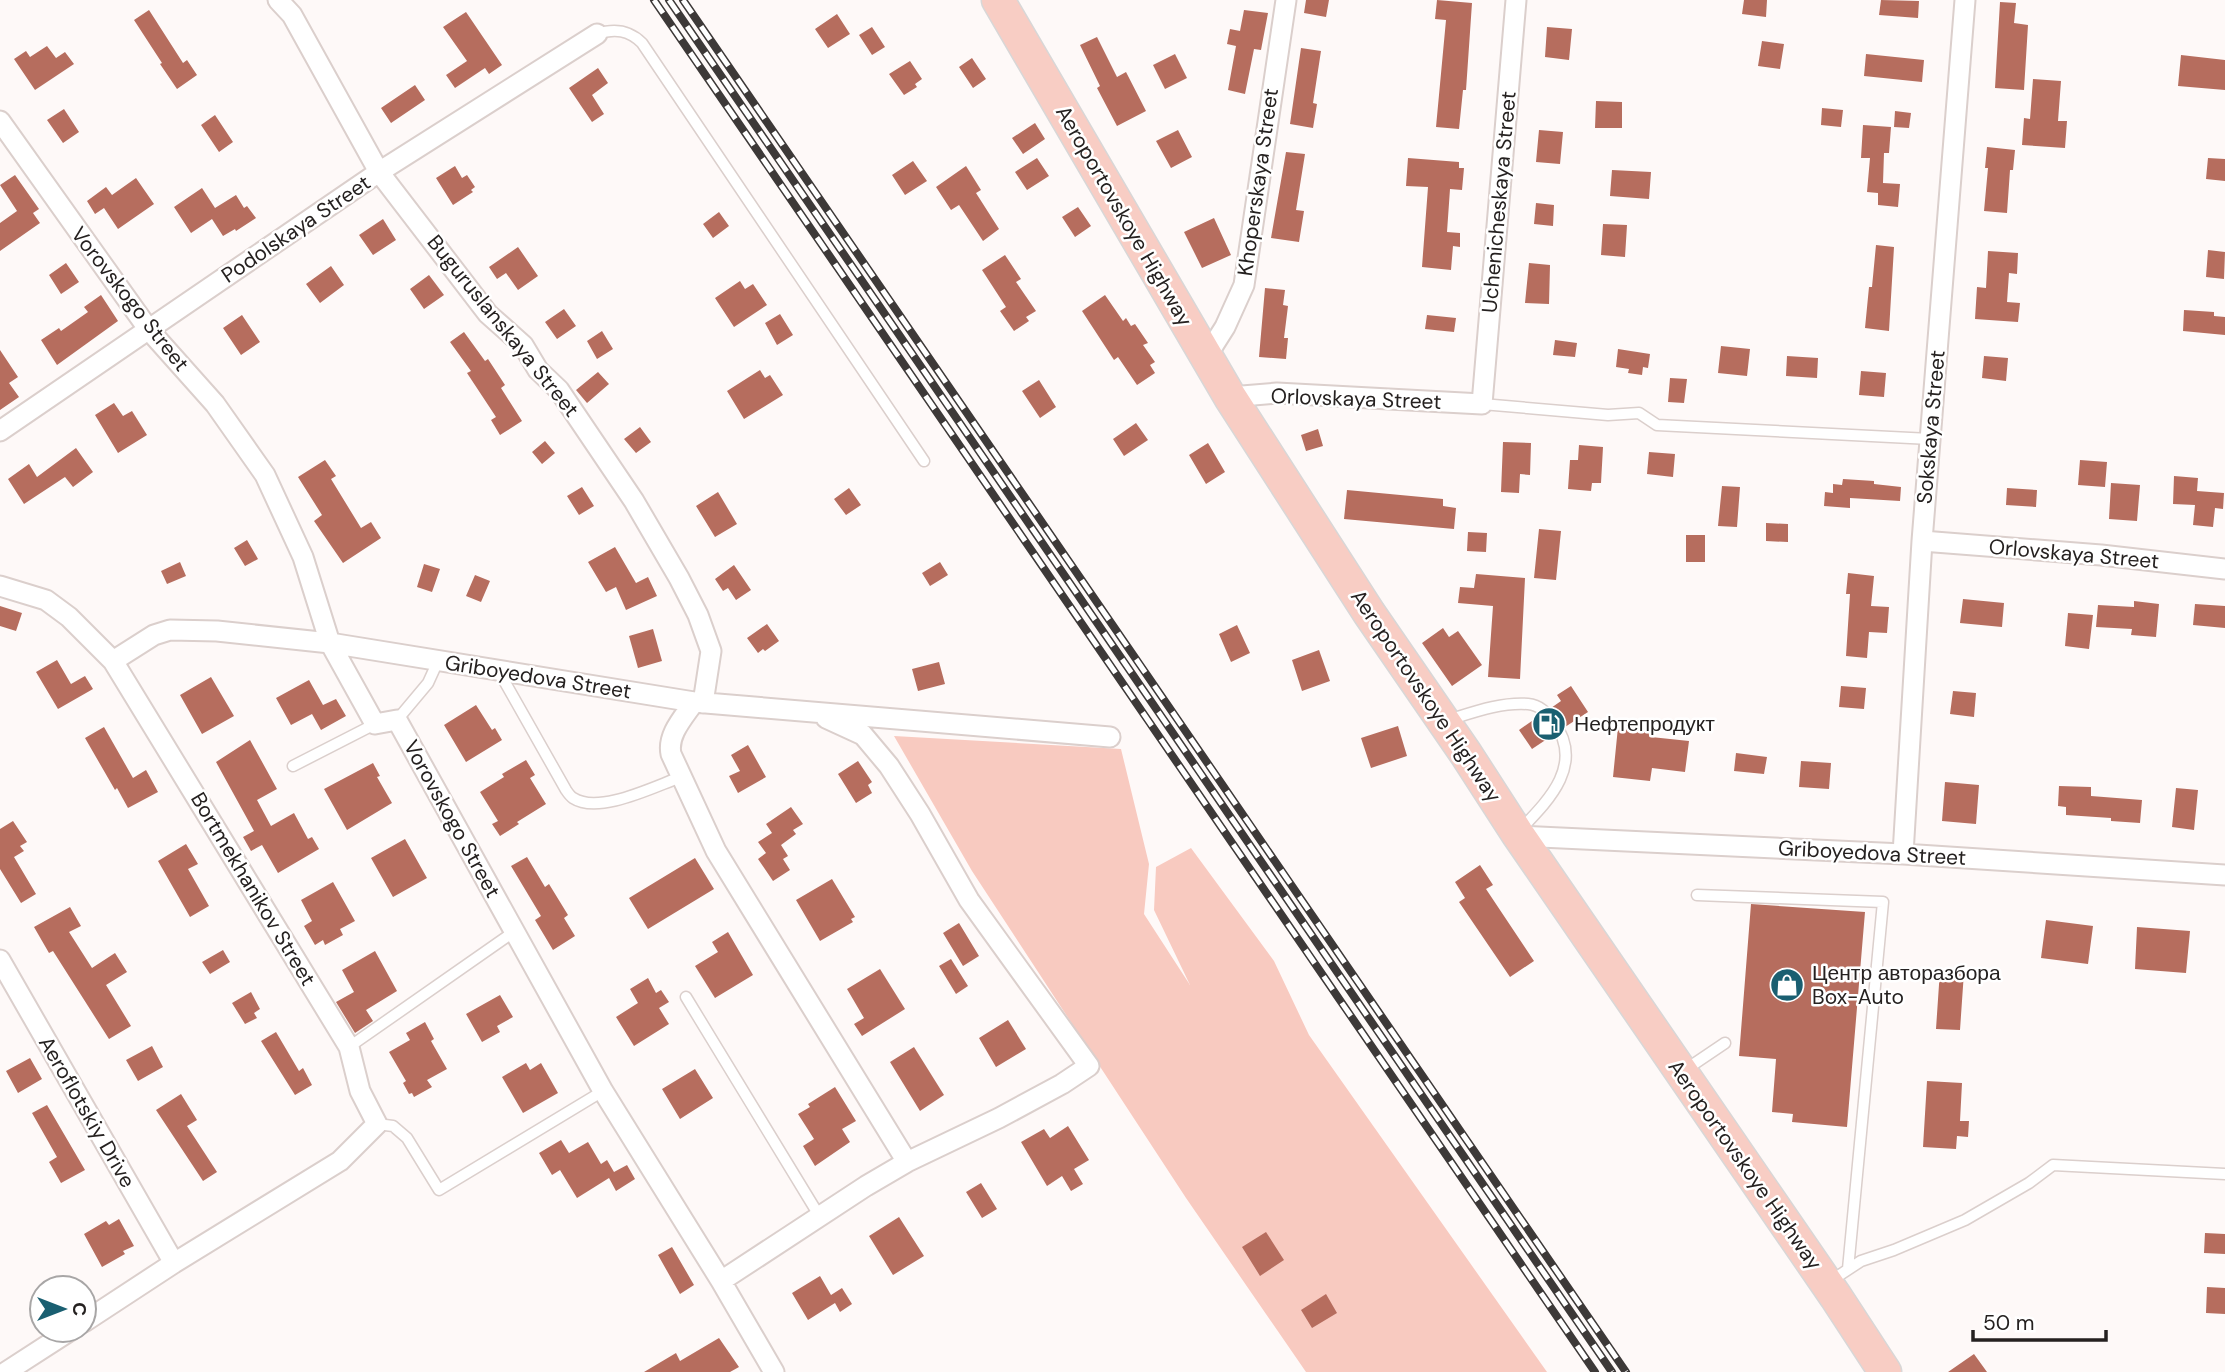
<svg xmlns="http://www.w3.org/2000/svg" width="2225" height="1372" font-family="'DM Sans',sans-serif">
  <rect width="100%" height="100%" fill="#fef9f8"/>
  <!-- green -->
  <path fill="#f8cac0" d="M894,736l227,13 28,115 -5,50 46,71 -36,-75 2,-43 35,-19 83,113 35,74 238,337h-241l-120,-174 -214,-327z"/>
  <!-- building -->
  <path fill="#b66d5e" d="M1306,0h23l-3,17 -22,-4z
    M1437,0l35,3 -6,87h-3l-4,39 -23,-2 10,-107 -11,-1z
    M1744,0h23l-1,17 -24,-3z
    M1881,0l38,1 -1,17 -39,-3z
    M2000,2l16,1 -2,20 14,2 -4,65 -29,-2z
    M149,10l34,53 4,-3 10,15 -20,14 -17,-25 2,-1 -28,-43z
    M1244,10l24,3 -7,37 -7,-1 -9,45 -17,-4 8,-44 -9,-2 3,-15 10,2z
    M466,12l36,53 -13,9 -4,-6 -30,20 -9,-13 21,-14 -24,-34z
    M837,14l13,20 -22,14 -13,-19z
    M872,27l13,20 -13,8 -13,-20z
    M1547,27l25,2 -3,31 -24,-3z
    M1097,37l20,40 9,-5 20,39 -29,15 -20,-38 3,-2 -20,-41z
    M1762,41l22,3 -4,25 -22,-3z
    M47,46l9,12 9,-6 9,12 -39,26 -21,-31 12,-8 4,6z
    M1301,48l20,3 -8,52 4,1 -4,24 -23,-4z
    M1175,54l12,24 -22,11 -12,-24z
    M1866,54l58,6 -2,22 -58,-6z
    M2181,55l44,5v30l-47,-4z
    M972,58l14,21 -13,9 -14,-21z
    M910,61l12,18 -7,5 2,3 -13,8 -15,-21z
    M598,68l10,15 -16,12 12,19 -12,8 -23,-34z
    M2033,79l28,2 -3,40h9l-2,27 -43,-3 2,-27 6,1z
    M415,85l10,15 -34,23 -10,-15z
    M1596,101l26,1v26h-27z
    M1822,108l21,2 -2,17 -20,-2z
    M64,109l15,23 -16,11 -16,-23z
    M1895,111l16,2 -2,15 -15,-1z
    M215,115l18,27 -14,10 -18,-27z
    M1035,123l10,16 -22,15 -11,-16z
    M1863,125l28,2 -2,26h-5l-1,30 17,1 -2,23 -20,-2v-12l-11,-1 3,-34h-9z
    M1178,130l14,27 -21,11 -15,-27z
    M1539,130l24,2 -3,32 -24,-2z
    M1987,147l28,3 -2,20h-3l-3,43 -23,-2 4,-43h-3z
    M1286,152l19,2 -9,56 8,1 -5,31 -28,-4z
    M1037,158l12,18 -22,14 -12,-18z
    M1408,158l51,4v6h5l-2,22 -12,-1 -3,43 13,1v14l-7,-1 -2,24 -29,-3 6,-80 -22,-1z
    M2208,158l17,1v22l-19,-2z
    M913,161l14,20 -22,14 -13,-20z
    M455,166l7,12 5,-3 8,12 -4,3 2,2 -20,13 -17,-27z
    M966,166l15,24 -5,3 23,36 -16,12 -24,-36 -8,5 -15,-23z
    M1612,170l39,2 -2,27 -39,-3z
    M15,175l24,34 -6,4 7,10 -40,28v-28l17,-12 -17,-26z
    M136,178l18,26 -36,25 -14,-21 -9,6 -8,-13 19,-14 6,8z
    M202,188l13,20 21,-13 8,13 3,-2 9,12 -20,13 -1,-2 -12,7 -11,-17 -21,14 -17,-26z
    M1536,203l18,2 -1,21 -19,-2z
    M1078,207l13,19 -16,11 -13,-20z
    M719,212l10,14 -16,12 -10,-14z
    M1214,218l17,37 -29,13 -18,-36z
    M383,219l13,21 -23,15 -14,-20z
    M1603,224l24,1 -2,32 -24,-2z
    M1876,245l18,2 -5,84 -24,-3 4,-41h3z
    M518,247l20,29 -20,14 -12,-17 -9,6 -8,-12z
    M2208,250l17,2 -1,27 -18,-2z
    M1988,251l30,2 -1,21 -8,-1 -2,29 13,1 -2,19 -43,-3 2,-32 9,1z
    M1005,255l16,24 -5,3 20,29 -10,6 3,4 -15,10 -14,-20 6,-4 -24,-37z
    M66,263l13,19 -18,12 -12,-19z
    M1529,263l21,2 -1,39 -24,-1z
    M331,266l13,19 -24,18 -14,-19z
    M429,275l15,20 -20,14 -14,-20z
    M740,281l5,8 8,-5 14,21 -33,22 -19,-29z
    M1265,288l20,2 -2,15 5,1 -4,32h4l-2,21 -27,-2z
    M101,295l17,26 -61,44 -16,-25 18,-12 2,3 27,-19 -4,-5z
    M1105,295l18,26 3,-3 5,8 4,-2 13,19 -5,2 12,17 -5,3 5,8 -18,12 -19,-28 -4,3 -32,-49z
    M564,309l12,17 -19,13 -12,-17z
    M2184,310l30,2v4l11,1v18l-42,-4z
    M780,314l13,21 -16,10 -12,-22z
    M242,315l18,27 -19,13 -18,-27z
    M1427,315l29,3 -2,14 -29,-3z
    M602,331l11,18 -16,10 -10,-18z
    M464,332l21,29 3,-2 17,26 -4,3 21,33 -22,14 -9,-15 5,-3 -29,-44 4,-2 -21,-29z
    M1555,340l22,3 -2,14 -22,-2z
    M1721,346l29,3 -3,27 -29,-3z
    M1618,349l32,5 -2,14 -5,-1 -1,8 -14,-2 1,-4 -13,-2z
    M0,350l18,27 -9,6 10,14 -19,13z
    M1787,356l31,2 -1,20 -31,-2z
    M1984,356l24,2 -2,23 -24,-3z
    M760,370l5,8 5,-3 13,20 -39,24 -17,-28z
    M1861,371l25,2 -2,24 -25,-2z
    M598,372l11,12 -22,19 -11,-13z
    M1670,378l17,1 -3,24 -16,-1z
    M1039,380l17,27 -16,11 -18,-27z
    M114,403l9,13 9,-5 15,24 -29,18 -23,-38z
    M1136,423l12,17 -24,16 -11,-17z
    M640,427l11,15 -15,11 -12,-14z
    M1318,429l5,17 -17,5 -5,-16z
    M545,441l10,12 -13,11 -10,-12z
    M1503,442l28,1 -1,32 -10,-1 -1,19 -18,-1z
    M1208,443l17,29 -19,12 -17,-29z
    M1579,445l24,2 -2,36h-9l-1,8 -23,-2 2,-29h8z
    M76,448l17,24 -20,15 -8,-10 -41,27 -16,-25 21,-15 8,13z
    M1649,452l26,2 -2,23 -26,-3z
    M325,460l11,16 -5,3 30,49 10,-6 10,16 -38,25 -29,-42 8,-6 -24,-38z
    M2080,460l27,2 -2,25 -27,-2z
    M2174,476l24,2 -1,13 27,2 -1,16 -8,-1 -2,19 -20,-2 2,-20 -22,-1z
    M1843,479l31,2v3l27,3 -1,14 -50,-3v10l-26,-2 1,-14 8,1v-9l9,1z
    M2111,483l29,2 -3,36 -28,-2z
    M1722,486l18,1 -3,40 -19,-1z
    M582,487l12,19 -15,9 -12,-19z
    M849,488l12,17 -15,10 -12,-16z
    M2007,488l30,2 -1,17 -30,-2z
    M1347,490l96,9v7l13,2 -2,21 -110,-10z
    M718,492l19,32 -22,13 -19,-31z
    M1766,523l22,1v18l-22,-1z
    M1539,529l22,2 -5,49 -22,-2z
    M1468,532l19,1 -1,19 -19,-1z
    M1686,535h19v27h-19z
    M247,540l11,19 -13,7 -11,-18z
    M615,547l21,36 12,-6 9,19 -31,14 -10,-23 -10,5 -18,-30z
    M180,562l6,14 -19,8 -6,-13z
    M940,562l8,13 -18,11 -8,-13z
    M424,564l16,5 -8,23 -15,-5z
    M734,565l17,25 -15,10 -8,-12 -5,3 -8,-12z
    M1848,573l26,3 -3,30 18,1 -2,26 -18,-1 -2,26 -21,-2 4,-62h-4z
    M1476,574l49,4 -5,101 -32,-2 5,-71 -35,-3 2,-16 14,1z
    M475,575l15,6 -9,21 -15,-6z
    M1963,599l41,4 -2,24 -42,-4z
    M2134,601l25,3 -3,33 -25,-2 1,-6 -36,-2 2,-22 36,2z
    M2195,604l30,2v22l-32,-3z
    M0,606l22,7 -6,18 -16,-5z
    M2068,613l25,2 -4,34 -24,-3z
    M767,624l12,17 -14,10 -2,-2 -5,4 -11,-15z
    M1237,625l13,28 -19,9 -12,-28z
    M1443,628l6,9 9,-6 24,34 -30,21 -30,-43z
    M653,629l9,32 -24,7 -9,-32z
    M1319,650l11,31 -28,10 -10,-31z
    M57,660l14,24 14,-8 8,13 -35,20 -22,-37z
    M939,662l6,22 -27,7 -6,-22z
    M211,677l23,39 -32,18 -22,-39z
    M309,680l14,25 13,-6 10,17 -25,14 -9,-16 -21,11 -15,-27z
    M1571,686l17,26 -23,15 -14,-19 10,-7 -4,-6z
    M1841,686l25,2 -2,21 -25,-2z
    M1953,691l23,2 -2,24 -24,-3z
    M476,705l16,25 3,-2 7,12 -36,22 -22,-37z
    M1539,716l14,19 -21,14 -13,-19z
    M1398,726l9,30 -36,12 -10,-30z
    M104,727l29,51 13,-8 12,22 -30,16 -11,-20 -2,2 -30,-52z
    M1618,727l33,4v6l38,4 -4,31 -33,-4 -2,13 -37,-4z
    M250,740l27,49 -20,11 14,26 23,-13 14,26 4,-2 7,12 -41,24 -16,-28 -11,6 -8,-14 11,-6 -38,-69z
    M748,745l18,32 -28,16 -9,-17 11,-5 -9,-16z
    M1736,753l31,4 -3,17 -30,-3z
    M526,760l9,15 -5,3 16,26 -29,18 2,2 -19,12 -8,-12 6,-3 -18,-29 24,-15 -2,-3z
    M858,761l14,21 -4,3 4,8 -16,10 -18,-29z
    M1801,761l30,2 -2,26 -30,-2z
    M373,763l7,13 -3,1 15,26 -45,27 -23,-41z
    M1945,782l34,3 -3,39 -34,-3z
    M2059,786l32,1v9l51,4 -2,23 -29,-2v-3l-45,-3v-8l-8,-1z
    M2176,788l22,2 -4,40 -22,-3z
    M791,807l12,17 -10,6 3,4 -15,11 7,11 -5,3 7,11 -17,11 -15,-22 8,-6 -8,-11 14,-9 -6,-9z
    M13,821l14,21 -7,4 4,5 -10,6 22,37 -15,9 -21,-34v-40z
    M405,839l22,39 -34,19 -22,-39z
    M186,844l12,20 -10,5 21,37 -19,11 -32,-56z
    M527,857l18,30 4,-3 19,31 -4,3 11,18 -22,14 -18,-30 6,-4 -30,-50z
    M695,858l19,31 -66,40 -19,-31z
    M1480,865l13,20 -7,4 48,72 -24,16 -51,-75 6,-4 -10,-16z
    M832,879l23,38 -4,2 2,3 -33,19 -24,-41z
    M333,882l22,39 -15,8 3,6 -18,10 -2,-5 -8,5 -11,-19 8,-5 -11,-21z
    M1751,904l114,8 -18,215 -55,-5 1,-8 -21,-2 4,-53 -37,-3z
    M70,907l11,19 -12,6 23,36 23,-15 12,19 -21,13 25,41 -22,13 -56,-88 -4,2 -15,-26z
    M2046,920l47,6 -5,38 -47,-6z
    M959,923l20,33 -16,10 -20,-33z
    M2137,927l53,4 -4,42 -51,-4z
    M728,932l25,43 -38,23 -20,-32 23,-14 -6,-10z
    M223,950l7,12 -20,12 -8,-12z
    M375,951l22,40 -31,19 7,11 -18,12 -19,-31 18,-10 -12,-22z
    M951,959l17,27 -12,8 -17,-28z
    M880,969l25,40 -43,27 -8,-12 10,-6 -17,-29z
    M1940,970l24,2 -4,58 -24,-1z
    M648,978l8,15 5,-3 8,12 -10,6 10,16 -35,22 -18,-29 22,-14 -8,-14z
    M251,992l9,17 -6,4 3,5 -12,6 -13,-21z
    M500,995l13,22 -16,9 3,6 -18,10 -16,-28z
    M1008,1020l18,29 -30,18 -17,-29z
    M425,1022l9,17 -3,2 16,28 -20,11 5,7 -18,10 -2,-4 -3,1 -6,-11 3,-2 -17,-29 21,-12 -4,-7z
    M276,1032l23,39 4,-3 9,17 -17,10 -34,-54z
    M152,1046l11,21 -25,14 -12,-21z
    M914,1047l30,48 -24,16 -30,-49z
    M30,1058l12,21 -24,14 -12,-22z
    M526,1063l4,7 11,-7 17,30 -35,20 -21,-36z
    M695,1069l18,29 -33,21 -18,-30z
    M1927,1081l35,2 -2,38h9l-1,16 -11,-1 -1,13 -33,-2z
    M835,1087l21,34 -14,8 8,13 -35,24 -12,-20 11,-7 -16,-25 12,-7 -2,-3z
    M181,1094l16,26 -10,6 30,46 -14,9 -47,-71z
    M47,1105l38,65 -24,13 -12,-21 8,-5 -25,-44z
    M1068,1126l21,34 -15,9 9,15 -12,7 -9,-15 -15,10 -26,-44 23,-13 6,9z
    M561,1140l8,13 19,-11 13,22 6,-4 7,12 13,-7 8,14 -19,12 -7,-13 -32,20 -17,-28 -8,5 -13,-22z
    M981,1183l16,26 -15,9 -16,-26z
    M899,1217l25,39 -31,19 -24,-39z
    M119,1219l15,27 -11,5 2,3 -23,13 -18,-33 22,-13 3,4z
    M1266,1232l18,28 -24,16 -18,-29z
    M2205,1233l20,1v20l-21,-1z
    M672,1247l22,38 -14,9 -22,-39z
    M820,1276l11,19 11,-7 10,16 -12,8 -5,-9 -27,17 -16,-27z
    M2207,1287l18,1v26l-19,-1z
    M1326,1294l11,19 -25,15 -11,-18z
    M719,1338l20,29 -9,5h-86l32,-19 4,8z
    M1974,1354l13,18h-39z"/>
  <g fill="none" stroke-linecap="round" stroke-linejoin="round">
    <!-- lane casing -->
    <g stroke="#dbcfcc" stroke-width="13">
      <path id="lane" d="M597,34c18,-6 32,-4 45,9l282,418
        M1482,404l126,11 31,-2 18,12 273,14
        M498,670l68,120c2,3 4,6 7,8 26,17 82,-12 108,-21
        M397,720l31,-37 10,-22
        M1448,720c26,-8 53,-18 80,-16 12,1 19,9 26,18 31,43 -6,79 -34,108
        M293,766l82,-42
        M1697,895l186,7 -35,367
        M686,997l134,220
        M349,1047l166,-116
        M1685,1070l40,-27
        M377,1124l16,2 14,12 32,52 164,-99
        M1829,1282l32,-21 33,-11 71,-30 64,-37 24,-18 172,9"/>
    </g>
    <!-- street casing -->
    <g stroke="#dbcfcc" stroke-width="23">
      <path id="street" d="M278,0l14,15 87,157 109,142 35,31 15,25 21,20 75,111 45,77 19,37 13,36 -8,52
        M0,121l149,209 66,74 50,71 38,82 27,86 45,81 22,-4 206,371 118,190 53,91
        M1206,357l19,-30 19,-42 42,-285
        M1230,397l47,-4 205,11 34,-404
        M0,431l379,-259 218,-138
        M1922,541l179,14 124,14
        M0,586l46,14 23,17 44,44 236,386 11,44 17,33 -37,37 -166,102 -90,59
        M113,661l41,-26 16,-5 47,1 113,12 364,59 416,35
        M694,702c-11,16 -27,33 -23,52l45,97 191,311
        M1519,836l384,18 322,21
        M1903,854l19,-313 43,-541
        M0,960l174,303
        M721,1281l145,-95 41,-24 92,-44 63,-34 27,-18 -120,-166 -49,-86 -31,-48 -26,-31 -37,-17
        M6,1372l65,-42"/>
    </g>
    <!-- primary casing -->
    <g stroke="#d8d7d7" stroke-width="35">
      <path id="primary" d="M998,0l232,397 139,216 97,141 51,79 319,464 49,75"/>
    </g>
    <!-- lane -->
    <use href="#lane" stroke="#fff" stroke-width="10"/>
    <!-- street -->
    <use href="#street" stroke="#fff" stroke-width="19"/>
    <!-- primary -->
    <use href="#primary" stroke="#f8cdc4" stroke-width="32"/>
    <!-- rail casing -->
    <g stroke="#3d3938" stroke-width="8">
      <path id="rail" d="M654,0l941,1372
        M669,0l943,1372
        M683,0l943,1372"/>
    </g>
    <!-- rail -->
    <use href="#rail" stroke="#fff" stroke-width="5" stroke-dasharray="16" stroke-linecap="butt"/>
  </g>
  <!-- icons -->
  <defs>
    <g id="fuel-disc" transform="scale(1.75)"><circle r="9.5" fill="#1a5f71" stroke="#fff"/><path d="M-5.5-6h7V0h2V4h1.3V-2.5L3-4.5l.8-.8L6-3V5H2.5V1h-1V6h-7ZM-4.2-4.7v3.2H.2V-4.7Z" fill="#fff"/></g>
    <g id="shop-disc" transform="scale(1.75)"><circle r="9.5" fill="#1a5f71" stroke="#fff"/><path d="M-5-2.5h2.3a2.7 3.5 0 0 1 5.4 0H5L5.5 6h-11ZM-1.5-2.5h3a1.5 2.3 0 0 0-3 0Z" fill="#fff"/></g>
  </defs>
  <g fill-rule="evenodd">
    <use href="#fuel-disc" x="1549" y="724"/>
    <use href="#shop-disc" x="1787" y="985"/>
  </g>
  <g text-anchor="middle" stroke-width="5" stroke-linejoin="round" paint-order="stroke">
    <!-- street labels -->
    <g font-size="21" fill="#252120" stroke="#fff">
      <text transform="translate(1258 182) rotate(-82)" y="7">Khoperskaya Street</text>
      <text transform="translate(1499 202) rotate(-85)" y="7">Uchenicheskaya Street</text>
      <text transform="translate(1124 216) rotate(60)" y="7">Aeroportovskoye Highway</text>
      <text transform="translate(296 229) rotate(-34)" y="7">Podolskaya Street</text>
      <text transform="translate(130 299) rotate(52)" y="7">Vorovskogo Street</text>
      <text transform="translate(503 326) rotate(51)" y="7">Buguruslanskaya Street</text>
      <text transform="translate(1356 399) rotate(2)" y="7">Orlovskaya Street</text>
      <text transform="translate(1931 427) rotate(-85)" y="7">Sokskaya Street</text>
      <text transform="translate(2074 554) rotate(5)" y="7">Orlovskaya Street</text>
      <text transform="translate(538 677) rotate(9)" y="7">Griboyedova Street</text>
      <text transform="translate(1426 696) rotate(56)" y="7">Aeroportovskoye Highway</text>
      <text transform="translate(452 819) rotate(61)" y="7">Vorovskogo Street</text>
      <text transform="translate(1872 853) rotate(3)" y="7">Griboyedova Street</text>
      <text transform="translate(253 889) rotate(59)" y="7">Bortmekhanikov Street</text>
      <text transform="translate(87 1112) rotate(60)" y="7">Aeroflotskiy Drive</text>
      <text transform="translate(1745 1165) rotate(55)" y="7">Aeroportovskoye Highway</text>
    </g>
    <!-- poi labels -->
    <g font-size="21" fill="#252120" stroke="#fff" text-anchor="start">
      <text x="1574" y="731">Нефтепродукт</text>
      <text x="1812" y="980">Центр авторазбора<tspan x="1812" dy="24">Box-Auto</tspan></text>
    </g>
  </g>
  <!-- north arrow -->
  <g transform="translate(63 1309) rotate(90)"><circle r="33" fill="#ffffff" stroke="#a8a6a6" stroke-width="2"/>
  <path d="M0-5L12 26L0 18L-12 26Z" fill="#1a5f71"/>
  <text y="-10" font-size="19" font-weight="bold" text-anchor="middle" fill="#252120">С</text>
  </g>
  <!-- scale -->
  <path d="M1973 1330v10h133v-10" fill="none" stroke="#252120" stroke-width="3.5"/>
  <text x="1983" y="1330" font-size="21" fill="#252120" stroke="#ffffff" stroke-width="5" paint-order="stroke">50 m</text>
</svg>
